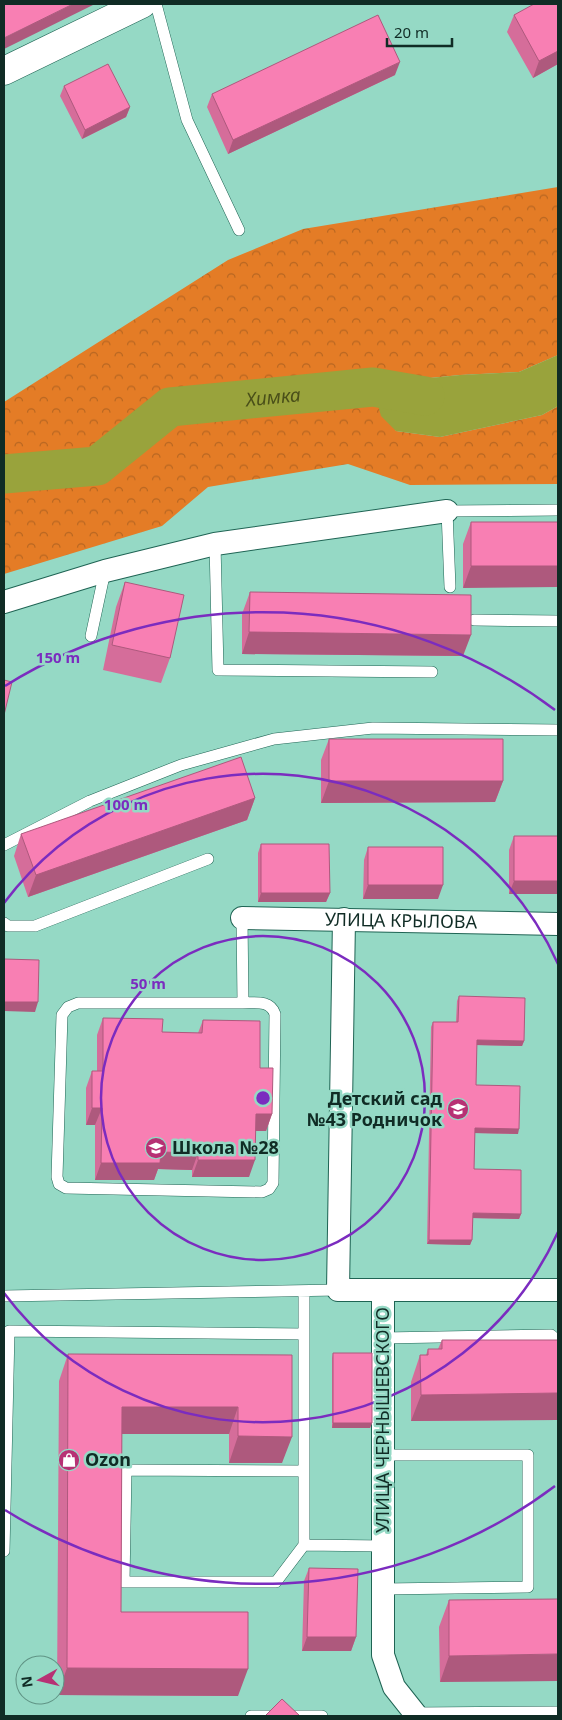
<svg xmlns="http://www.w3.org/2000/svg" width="562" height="1720" font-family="'Noto Sans',sans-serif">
  <defs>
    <pattern id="forest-crowns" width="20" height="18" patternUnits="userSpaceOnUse" patternTransform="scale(1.25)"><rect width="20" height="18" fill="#e47c26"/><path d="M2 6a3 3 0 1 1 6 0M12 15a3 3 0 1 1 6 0" fill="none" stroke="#b76621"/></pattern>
  </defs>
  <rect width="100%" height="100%" fill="#95d9c5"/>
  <!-- forest -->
  <path fill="url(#forest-crowns)" d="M558,187v168l-39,17 -59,3 -70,7 -17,5 23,44 44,6 102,-22 16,-9v78l-148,1 -62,-21 -140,23 -46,39 -158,48v-172l224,-142 75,-31z"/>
  <!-- water -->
  <path fill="#99a33c" d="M558,355v51l-16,9 -102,22 -44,-6 -15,-15 -8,-29 17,-5 70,-7 59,-3z"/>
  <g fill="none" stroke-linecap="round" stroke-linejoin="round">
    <!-- river -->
    <path stroke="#99a33c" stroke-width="39" id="s1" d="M4,474l93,-8 73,-59 203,-20 52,9"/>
    <!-- lane casing -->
    <g stroke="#1f6454" stroke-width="12">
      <path id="lane" d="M156,4l31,116 52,110
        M215,544l3,126 214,2
        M450,587l-3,-76 111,-1
        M474,620l84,1
        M91,636l14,-65
        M4,845l86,-44 91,-36 93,-26 99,-11 185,2
        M242,918l1,85h-165l-10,4 -6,8 -5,162 2,7 7,4 196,4 7,-3 4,-6 2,-169c-5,-14 -19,-11 -32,-11
        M4,923l4,3h27l173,-67
        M304,1291v254l80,1
        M4,1296l334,-6
        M383,1338l168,-3 7,6
        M384,1455h144v132l-144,2
        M304,1545l-28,37h-152l2,-112 178,1
        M4,1551l5,-220 295,3
        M415,1713l143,-1
        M251,1716h71"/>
    </g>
    <!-- street casing -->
    <g stroke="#1f6454" stroke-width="24">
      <g id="street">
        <path d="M4,602l101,-31 110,-27 232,-33"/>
        <path id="s2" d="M242,918l316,6"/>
        <path d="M344,919l-6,371h45v365l11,32 23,29"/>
        <path d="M383,1290h175"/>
      </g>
    </g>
    <!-- secondary casing -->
    <g stroke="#1f6454" stroke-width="29">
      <path id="secondary" d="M4,71l138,-67"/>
    </g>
    <!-- lane -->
    <use href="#lane" stroke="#fff" stroke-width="11"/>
    <!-- street -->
    <use href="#street" stroke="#fff" stroke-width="22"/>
    <!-- secondary -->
    <use href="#secondary" stroke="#fff" stroke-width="28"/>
  </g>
  <!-- wall -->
  <path fill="#d56d9a" d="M558,4v60l-25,14 -26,-46 7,-17z
    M395,75l-167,79 -21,-47 5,-13z
    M64,86l66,21 -4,10 -44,22 -22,-43z
    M471,522h87l-95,66v-44z
    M125,582l45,76 -9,25 -58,-13 13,-63z
    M250,592l213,64 -221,-2v-40z
    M329,739l174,42 -8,21 -174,1v-43z
    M255,798l-8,22 -219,77 -14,-41 7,-22z
    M514,836h44l-49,58v-44z
    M261,844l69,49 -4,9h-68v-49z
    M368,847l70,52h-75l1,-39z
    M459,996l65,45 -2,5 -46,-1v40l42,49 -43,-1 -1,36 47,45 -2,5 -46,-1 -1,22 -2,5 -43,-1 4,-217 2,-5h23l1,-21z
    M103,1018l59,14 36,1 5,-13 57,48 12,46 -6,17h-11l-6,46h-57v-7l-34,-1 -4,11h-59v-55h-9v-37l6,-17h5v-36z
    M442,1340h116v80l-147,1v-39l9,-27h6l2,-6h10z
    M333,1353l39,70 -2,5h-38v-70z
    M68,1354l224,1 -10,108h-53v-29h-107l-1,178 117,84 -181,-1 2,-314z
    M309,1568l47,69 -5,14h-49l2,-70z
    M558,1599l-118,83 -1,-55 10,-27z"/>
  <!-- shaded-wall -->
  <path fill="#ae597d" d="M73,4h22l-91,45v-11z
    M558,51v13l-25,14 6,-17z
    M400,62l-5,13 -167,79 5,-14z
    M130,107l-4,10 -44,22 3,-9z
    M471,566h87v21l-95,1z
    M249,632l222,3 -8,21 -221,-2z
    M329,781h174l-8,21 -174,1z
    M255,798l-8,22 -219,77 8,-22z
    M514,881h44v13h-49z
    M368,885h75l-5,14h-75z
    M261,893h69l-4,9h-68z
    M4,1002h34l-3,10 -31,-1z
    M477,1040l47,1 -2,5 -47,-1z
    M92,1108h10l-7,17h-9z
    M256,1114h16l-6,17h-17z
    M475,1128l44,1 -1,5 -45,-1z
    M161,1152l37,1 -6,17 -34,-1 -4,11h-59l6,-17z
    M198,1160h57l-6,17h-57z
    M473,1213l48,1 -2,5 -48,-1z
    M429,1240h43l-2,5 -43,-1z
    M558,1393v27l-147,1 10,-26z
    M122,1407h116l-9,27h-117z
    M333,1423h39l-2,5h-38z
    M238,1436l54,1 -10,26h-53z
    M307,1637h49l-5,14h-49z
    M558,1654v27l-118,1 9,-26z
    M67,1668l181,1 -10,27 -181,-1z"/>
  <!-- building -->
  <path fill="#f87fb3" stroke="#ae597d" d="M4,4h69l-69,34z
    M534,4h24v47l-19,10 -25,-46z
    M378,15l22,47 -167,78 -21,-46z
    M108,64l22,43 -45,23 -21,-44z
    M471,522h87v44h-87z
    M125,582l59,13 -14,63 -58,-13z
    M250,592l221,3v40l-222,-3z
    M4,680l8,2 -8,33z
    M329,739h174v42h-174z
    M241,757l14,41 -219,77 -15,-41z
    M514,836h44v45h-44z
    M261,844h68l1,49h-69z
    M368,847h75v38h-75z
    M4,959l35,1 -1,42h-34z
    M459,996l66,2 -1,43 -47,-1 -1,45 44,1 -1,43 -44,-1 -1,41 47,1v44l-48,-1 -1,27h-43l4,-218h25z
    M103,1018l60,1 -1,13 40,1 1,-13 57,1v47h13l-1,46h-16l-1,46h-57v-7l-37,-1 -1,11h-59l1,-55h-10v-37h11z
    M442,1340h116v53l-137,2 -1,-40h8v-6h14z
    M333,1353h39v70h-39z
    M68,1354l224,1v82l-54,-1v-29h-116l-1,205h127v57l-181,-1z
    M309,1568l49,1 -2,68h-49z
    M558,1599v55l-109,2v-56z
    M282,1699l18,17h-35z"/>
  <!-- distance rings -->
  <g fill="none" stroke="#7b2cbf" stroke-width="2.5">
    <circle cx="263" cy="1098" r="162"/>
    <path d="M558 1232A324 324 0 0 1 4 1293M4 903A324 324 0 0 1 558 964"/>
    <path d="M555 1486A486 486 0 0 1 5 1510M5 686A486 486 0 0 1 555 710"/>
  </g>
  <!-- icons -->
  <defs>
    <g id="school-disc" transform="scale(1.125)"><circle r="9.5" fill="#b73174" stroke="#95d9c5"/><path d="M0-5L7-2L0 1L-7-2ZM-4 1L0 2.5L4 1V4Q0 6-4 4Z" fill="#fff"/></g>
    <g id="shop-disc" transform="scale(1.125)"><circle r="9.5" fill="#b73174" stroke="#95d9c5"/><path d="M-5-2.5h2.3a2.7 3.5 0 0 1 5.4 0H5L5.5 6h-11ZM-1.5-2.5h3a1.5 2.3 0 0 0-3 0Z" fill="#fff"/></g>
  </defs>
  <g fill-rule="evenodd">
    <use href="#school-disc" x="458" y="1109"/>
    <use href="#school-disc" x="156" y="1148"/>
    <use href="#shop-disc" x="69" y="1460"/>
  </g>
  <g text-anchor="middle" stroke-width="5" stroke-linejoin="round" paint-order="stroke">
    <!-- street labels -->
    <g font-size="18" fill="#102c25" stroke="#95d9c5">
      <text dy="6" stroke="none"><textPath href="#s2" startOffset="159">УЛИЦА КРЫЛОВА</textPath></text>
      <text transform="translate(383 1420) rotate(-90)" y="6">УЛИЦА ЧЕРНЫШЕВСКОГО</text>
    </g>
    <!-- poi labels -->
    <g font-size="18" font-weight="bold" fill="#102c25" stroke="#95d9c5" text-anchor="start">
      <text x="442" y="1105" text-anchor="end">Детский сад<tspan x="442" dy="21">№43 Родничок</tspan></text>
      <text x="172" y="1154">Школа №28</text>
      <text x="85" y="1466">Ozon</text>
    </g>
    <!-- water labels -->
    <g font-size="19" font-style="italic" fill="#4a4f19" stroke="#95d9c5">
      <text dy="7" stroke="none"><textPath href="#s1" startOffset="291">Химка</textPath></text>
    </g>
  </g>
  <circle cx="263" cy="1098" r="8" fill="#7b2cbf" stroke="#95d9c5" stroke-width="2.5"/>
  <g font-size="15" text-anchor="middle" font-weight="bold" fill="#7b2cbf" stroke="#95d9c5" stroke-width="5" stroke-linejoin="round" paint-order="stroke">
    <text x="58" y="663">150 m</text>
    <text x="126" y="810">100 m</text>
    <text x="148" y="989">50 m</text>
  </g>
  <!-- border -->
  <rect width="562" height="1720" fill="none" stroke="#102c25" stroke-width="10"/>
  <!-- north arrow -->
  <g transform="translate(40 1680) rotate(262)"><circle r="24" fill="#95d9c5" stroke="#609485"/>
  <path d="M0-4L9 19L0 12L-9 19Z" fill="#b73174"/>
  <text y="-8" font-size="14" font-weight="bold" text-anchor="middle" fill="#102c25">N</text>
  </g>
  <!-- scale -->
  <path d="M387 38v8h65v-8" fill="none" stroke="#102c25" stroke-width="2.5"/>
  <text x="394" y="38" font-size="15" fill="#102c25" stroke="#95d9c5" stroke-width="4" paint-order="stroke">20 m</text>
</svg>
